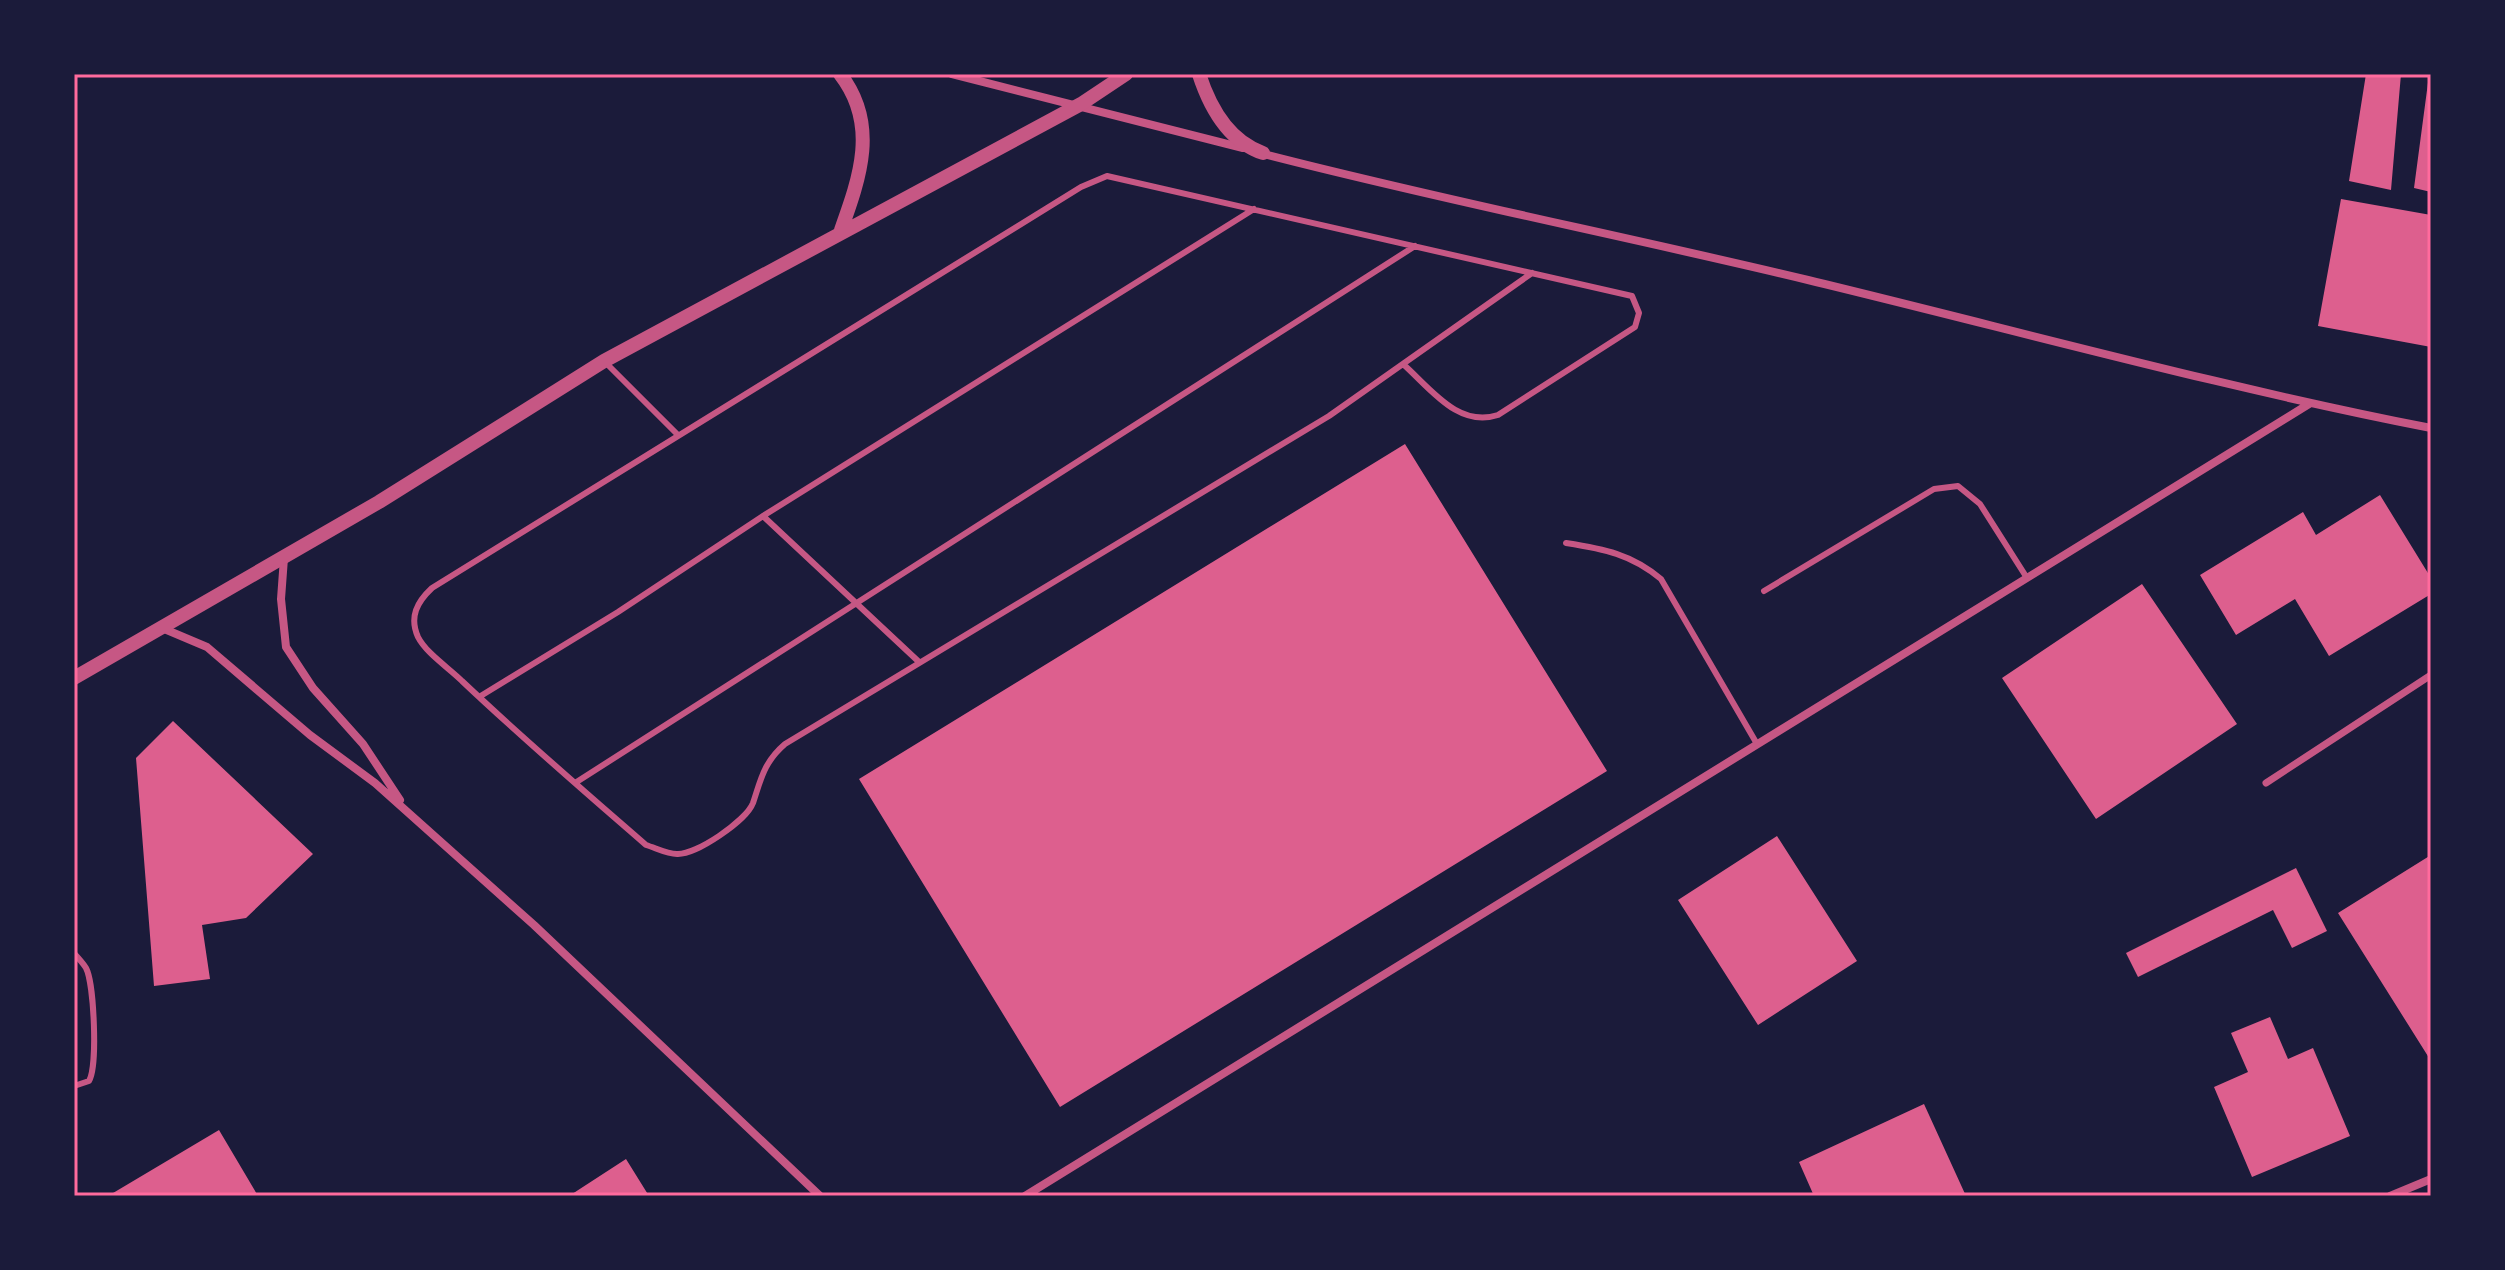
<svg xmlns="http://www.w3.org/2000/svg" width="2505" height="1270" font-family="Karla,sans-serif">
  <rect width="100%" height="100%" fill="#1b1b3a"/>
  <!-- building -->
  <path fill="#dd5f8e" d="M2366,74h35l-10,116 -42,-9z
    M2429,75h2v117l-17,-4z
    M2341,199l90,16v132l-113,-21z
    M1405,444l202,327 -547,336 -201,-328z
    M2380,495l51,83v16l-102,62 -34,-57 -59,36 -36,-60 103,-63 13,23z
    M2142,584l95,140 -141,95 -94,-141z
    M173,721l140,133 -67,64 -44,7 8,54 -56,7 -18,-228z
    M1777,836l80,125 -99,64 -80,-125z
    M2431,855v206l-93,-148z
    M2296,868l31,63 -35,17 -19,-38 -135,67 -12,-24z
    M2270,1017l18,42 25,-11 37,88 -98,41 -38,-90 34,-15 -17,-39z
    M1924,1104l42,92h-152l-15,-34z
    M219,1130l39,66h-150z
    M626,1159l23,37h-80z"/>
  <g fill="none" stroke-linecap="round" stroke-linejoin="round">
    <!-- service -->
    <path stroke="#c65784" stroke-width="6" d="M604,361l74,74
      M1403,364c28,25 55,64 95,51l137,-88 4,-14 -7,-17 -525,-120 -26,11 -649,401c-15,14 -23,29 -14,49 8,16 31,31 44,44 59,56 122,110 184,164 10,3 21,9 31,9 19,1 69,-33 76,-51 8,-24 11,-41 32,-59l544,-328 203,-143
      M763,516l155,145
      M1566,543c38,6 65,11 95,36l96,165
      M1764,591l170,-102 24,-3 22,18 47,74
      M479,697l139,-85 145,-96 491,-307
      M575,783l840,-537
      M74,953c4,5 9,10 12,15 8,15 12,98 3,113l-15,5"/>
    <!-- pedestrian -->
    <path stroke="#c65784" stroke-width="7" d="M2266,783l165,-108"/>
    <!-- minor -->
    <path stroke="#c65784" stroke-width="8" d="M952,74l291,74
      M1260,153c181,47 365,83 548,127 207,50 413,107 623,148
      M284,558l-3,41 5,48 27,41 50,56 37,56
      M162,628l45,19 103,88 65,48 159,142 286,271
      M1025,1196l1284,-792
      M2390,1196l41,-17"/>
    <!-- tertiary -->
    <path stroke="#c65784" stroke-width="14" d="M840,74c39,50 20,103 1,156
      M1199,74c11,34 29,67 64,79
      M74,678l305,-176 225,-141 477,-257 45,-30"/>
  </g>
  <!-- border -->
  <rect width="2505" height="1270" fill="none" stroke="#1b1b3a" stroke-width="152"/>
  <rect x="76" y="76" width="2353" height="1118" fill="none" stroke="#ff6b9d" stroke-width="3"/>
</svg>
